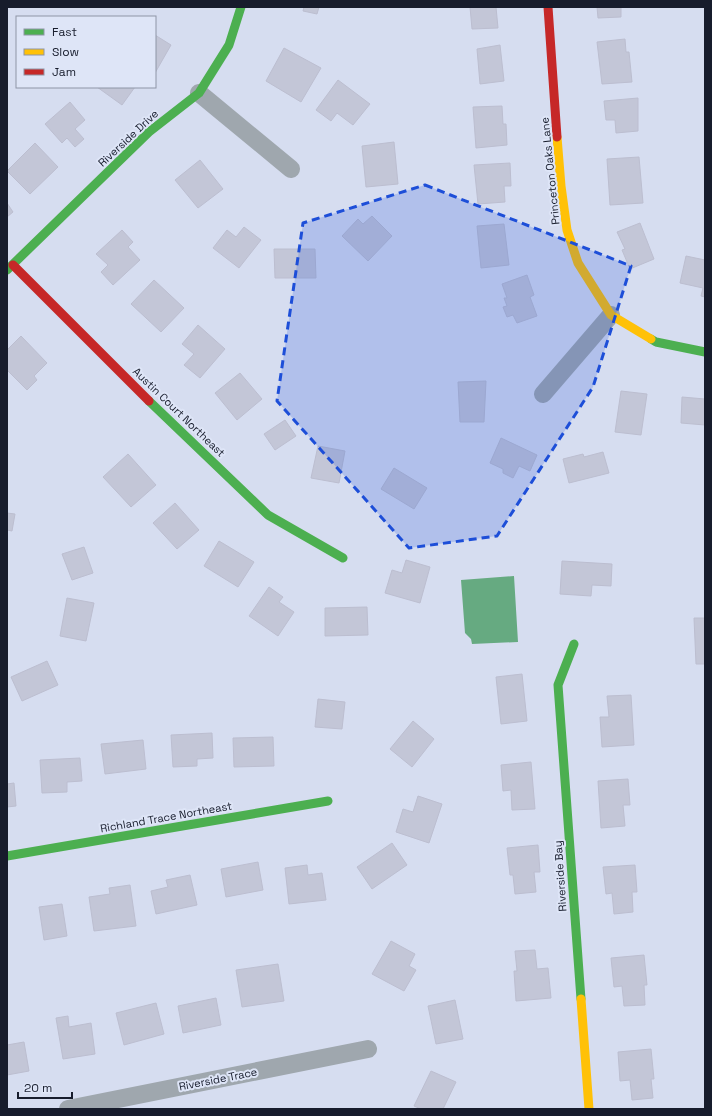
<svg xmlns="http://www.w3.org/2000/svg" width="712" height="1116" font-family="'Space Grotesk',sans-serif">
  <rect width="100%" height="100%" fill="#d6ddf0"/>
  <!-- water -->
  <path fill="#66aa81" d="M514,576l4,66 -46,2 -1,-5 -6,-6 -4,-53z"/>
  <!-- building -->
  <path fill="#c3c6d7" stroke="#bcbed0" d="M304,7h15l-2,7 -14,-3z
    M470,7h26l2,21 -26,1z
    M597,7h24v10l-23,1z
    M155,35l16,10 -16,28z
    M625,39l1,13h3l3,30 -30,2 -5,-42z
    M500,45l4,36 -24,3 -3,-35z
    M284,48l37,20 -20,34 -35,-21z
    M338,80l32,24 -17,21 -16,-12 -6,8 -15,-11z
    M97,87h38l-13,18z
    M638,98v33l-22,2 -1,-13h-9l-2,-19z
    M70,102l15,18 -10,9 9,10 -9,8 -8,-9 -5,5 -17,-19z
    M502,106l1,18h3l1,21 -31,3 -3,-41z
    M394,142l4,42 -32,3 -4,-41z
    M35,143l23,24 -28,27 -23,-23z
    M639,157l4,46 -33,2 -3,-46z
    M200,160l23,29 -25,19 -23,-28z
    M510,163l1,23h-7l1,16 -27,2 -4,-39z
    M7,203l6,9 -6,5z
    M372,216l20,20 -24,25 -26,-25 16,-17 5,5z
    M640,223l14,36 -24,10 -8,-19 3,-1 -8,-17z
    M504,224l5,41 -28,3 -4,-42z
    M244,227l17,13 -22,28 -26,-20 14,-18 9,7z
    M122,230l11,12 -5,5 12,13 -27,25 -12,-13 7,-7 -12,-11z
    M274,249h41l1,29h-41z
    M686,256l19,4v37l-4,-1 2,-8 -23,-5z
    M527,275l7,20 -4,2 7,19 -20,7 -4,-8 -6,2 -4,-10 4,-1 -3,-8h3l-5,-14z
    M154,280l30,28 -23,24 -30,-28z
    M198,325l27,24 -25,29 -16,-13 10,-11 -12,-10z
    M21,336l26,27 -13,13 3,4 -10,10 -20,-20v-20z
    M240,373l22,26 -25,21 -22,-27z
    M486,381l-2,41h-24l-2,-40z
    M621,391l26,3 -6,41 -26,-3z
    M682,397l23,2v26l-24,-2z
    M285,420l11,16 -21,14 -11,-16z
    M501,438l36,17 -7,16 -11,-5 -6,12 -10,-5v-4l-13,-6z
    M318,446l27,5 -6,32 -28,-5z
    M603,452l6,21 -40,10 -6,-24 20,-5 1,3z
    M128,454l28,31 -25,22 -28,-30z
    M394,468l33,20 -13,21 -33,-20z
    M175,503l24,27 -22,19 -24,-26z
    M7,513l8,1 -3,17 -5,-1z
    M219,541l35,21 -16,25 -34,-21z
    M84,547l9,26 -21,7 -10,-26z
    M406,560l24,7 -10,36 -35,-10 7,-23 10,3z
    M562,561l50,3 -1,22 -19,-1 -1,11 -31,-2z
    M269,587l14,10 -4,5 15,10 -16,24 -29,-20z
    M67,598l27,5 -8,38 -26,-5z
    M367,607l1,28 -43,1v-28z
    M694,618h11v46h-9z
    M47,661l11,24 -36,16 -11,-24z
    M522,674l5,47 -26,3 -5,-47z
    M631,695l3,50 -32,2 -2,-30h9l-2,-21z
    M318,699l27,3 -3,27 -27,-2z
    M413,721l21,18 -22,28 -22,-18z
    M212,733l1,25 -16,1v7l-24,1 -2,-32z
    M273,737l1,29 -40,1 -1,-29z
    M143,740l3,29 -41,5 -4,-30z
    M80,758l2,23 -15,1v10l-25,1 -2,-33z
    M531,762l4,47 -23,1 -1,-20 -8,1 -2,-26z
    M628,779l2,26h-7l2,21 -24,2 -3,-47z
    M14,783l2,23 -9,1v-23z
    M418,796l24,8 -13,39 -33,-11 7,-23 10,3z
    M392,843l15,22 -35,24 -15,-22z
    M538,845l2,27h-6l2,20 -21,2 -2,-19h-3l-3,-27z
    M258,862l5,28 -37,7 -5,-28z
    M307,865l1,10 14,-2 4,27 -37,4 -4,-36z
    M635,865l2,27h-5l1,20 -19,2 -2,-21 -6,1 -3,-27z
    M190,875l7,30 -41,9 -5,-23 17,-4 -2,-7z
    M130,885l6,41 -42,5 -5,-34 21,-3 -1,-6z
    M62,904l5,32 -23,4 -5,-33z
    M391,941l24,13 -6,12 7,4 -12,21 -32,-17z
    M535,950l2,19 11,-1 3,30 -35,3 -2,-30h3l-2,-20z
    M644,955l3,30h-3l1,20 -21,1 -2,-20 -8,1 -3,-29z
    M278,964l6,37 -42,6 -6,-37z
    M216,998l5,27 -38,8 -5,-27z
    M455,1000l8,39 -27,5 -8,-38z
    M156,1003l8,31 -40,11 -8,-32z
    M68,1016l1,11 22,-4 4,31 -32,5 -7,-41z
    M24,1042l5,29 -22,4v-30z
    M651,1049l3,30h-3l2,19 -21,2 -2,-20 -10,1 -2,-29z
    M431,1071l25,11 -13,27h-22l-7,-3z"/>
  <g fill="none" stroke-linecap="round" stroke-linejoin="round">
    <!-- street -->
    <path stroke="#9fa7ae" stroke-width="18" d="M199,93l92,76
      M543,394l68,-79
      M68,1109l300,-60"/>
    <!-- fast -->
    <path stroke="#4caf50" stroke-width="9" d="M7,270l142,-138 50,-39 30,-48 12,-38
      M651,339l5,3 49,10
      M149,401l119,114 75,43
      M574,644l-16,41 23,314
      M7,856l321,-55"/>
    <!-- slow -->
    <path stroke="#ffc107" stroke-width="9" d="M557,137l4,49 6,44 11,33 33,52 40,24
      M581,999l8,110"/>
    <!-- jam -->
    <path stroke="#c62828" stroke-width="9" d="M548,7l9,130
      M13,265l136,136"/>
  </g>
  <!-- marked area -->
  <path fill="#1d4ed8" fill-opacity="0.2" stroke="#1d4ed8" stroke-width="3" stroke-dasharray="8 5" stroke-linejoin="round" d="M425,185l206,81 -38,121 -96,149 -88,12 -132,-147 26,-178z"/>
  <g text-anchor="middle" stroke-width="4" stroke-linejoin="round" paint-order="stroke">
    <!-- street labels -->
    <g font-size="11" fill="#171c2c" stroke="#dee5f7">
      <text transform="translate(128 138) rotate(-43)" y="4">Riverside Drive</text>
      <text transform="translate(550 171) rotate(-96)" y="4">Princeton Oaks Lane</text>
      <text transform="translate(179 412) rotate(44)" y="4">Austin Court Northeast</text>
      <text transform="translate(166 817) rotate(-10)" y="4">Richland Trace Northeast</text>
      <text transform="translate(560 876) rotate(-94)" y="4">Riverside Bay</text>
      <text transform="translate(218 1079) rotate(-11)" y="4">Riverside Trace</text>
    </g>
  </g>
  <!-- border -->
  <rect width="712" height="1116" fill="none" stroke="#171c2c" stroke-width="16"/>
  <!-- legend -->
  <rect x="16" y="16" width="140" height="72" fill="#dee5f7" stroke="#8e95a6"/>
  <rect x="24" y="29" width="20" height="6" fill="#4caf50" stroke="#8e95a6"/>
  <text x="52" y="36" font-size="12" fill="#171c2c">Fast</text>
  <rect x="24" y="49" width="20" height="6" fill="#ffc107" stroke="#8e95a6"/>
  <text x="52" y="56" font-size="12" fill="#171c2c">Slow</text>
  <rect x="24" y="69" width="20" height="6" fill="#c62828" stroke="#8e95a6"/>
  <text x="52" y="76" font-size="12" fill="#171c2c">Jam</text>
  <!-- scale -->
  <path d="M18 1092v6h54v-6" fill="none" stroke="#171c2c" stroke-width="2"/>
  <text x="24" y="1092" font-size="12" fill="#171c2c" stroke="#dee5f7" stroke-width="3" paint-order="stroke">20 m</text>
</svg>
